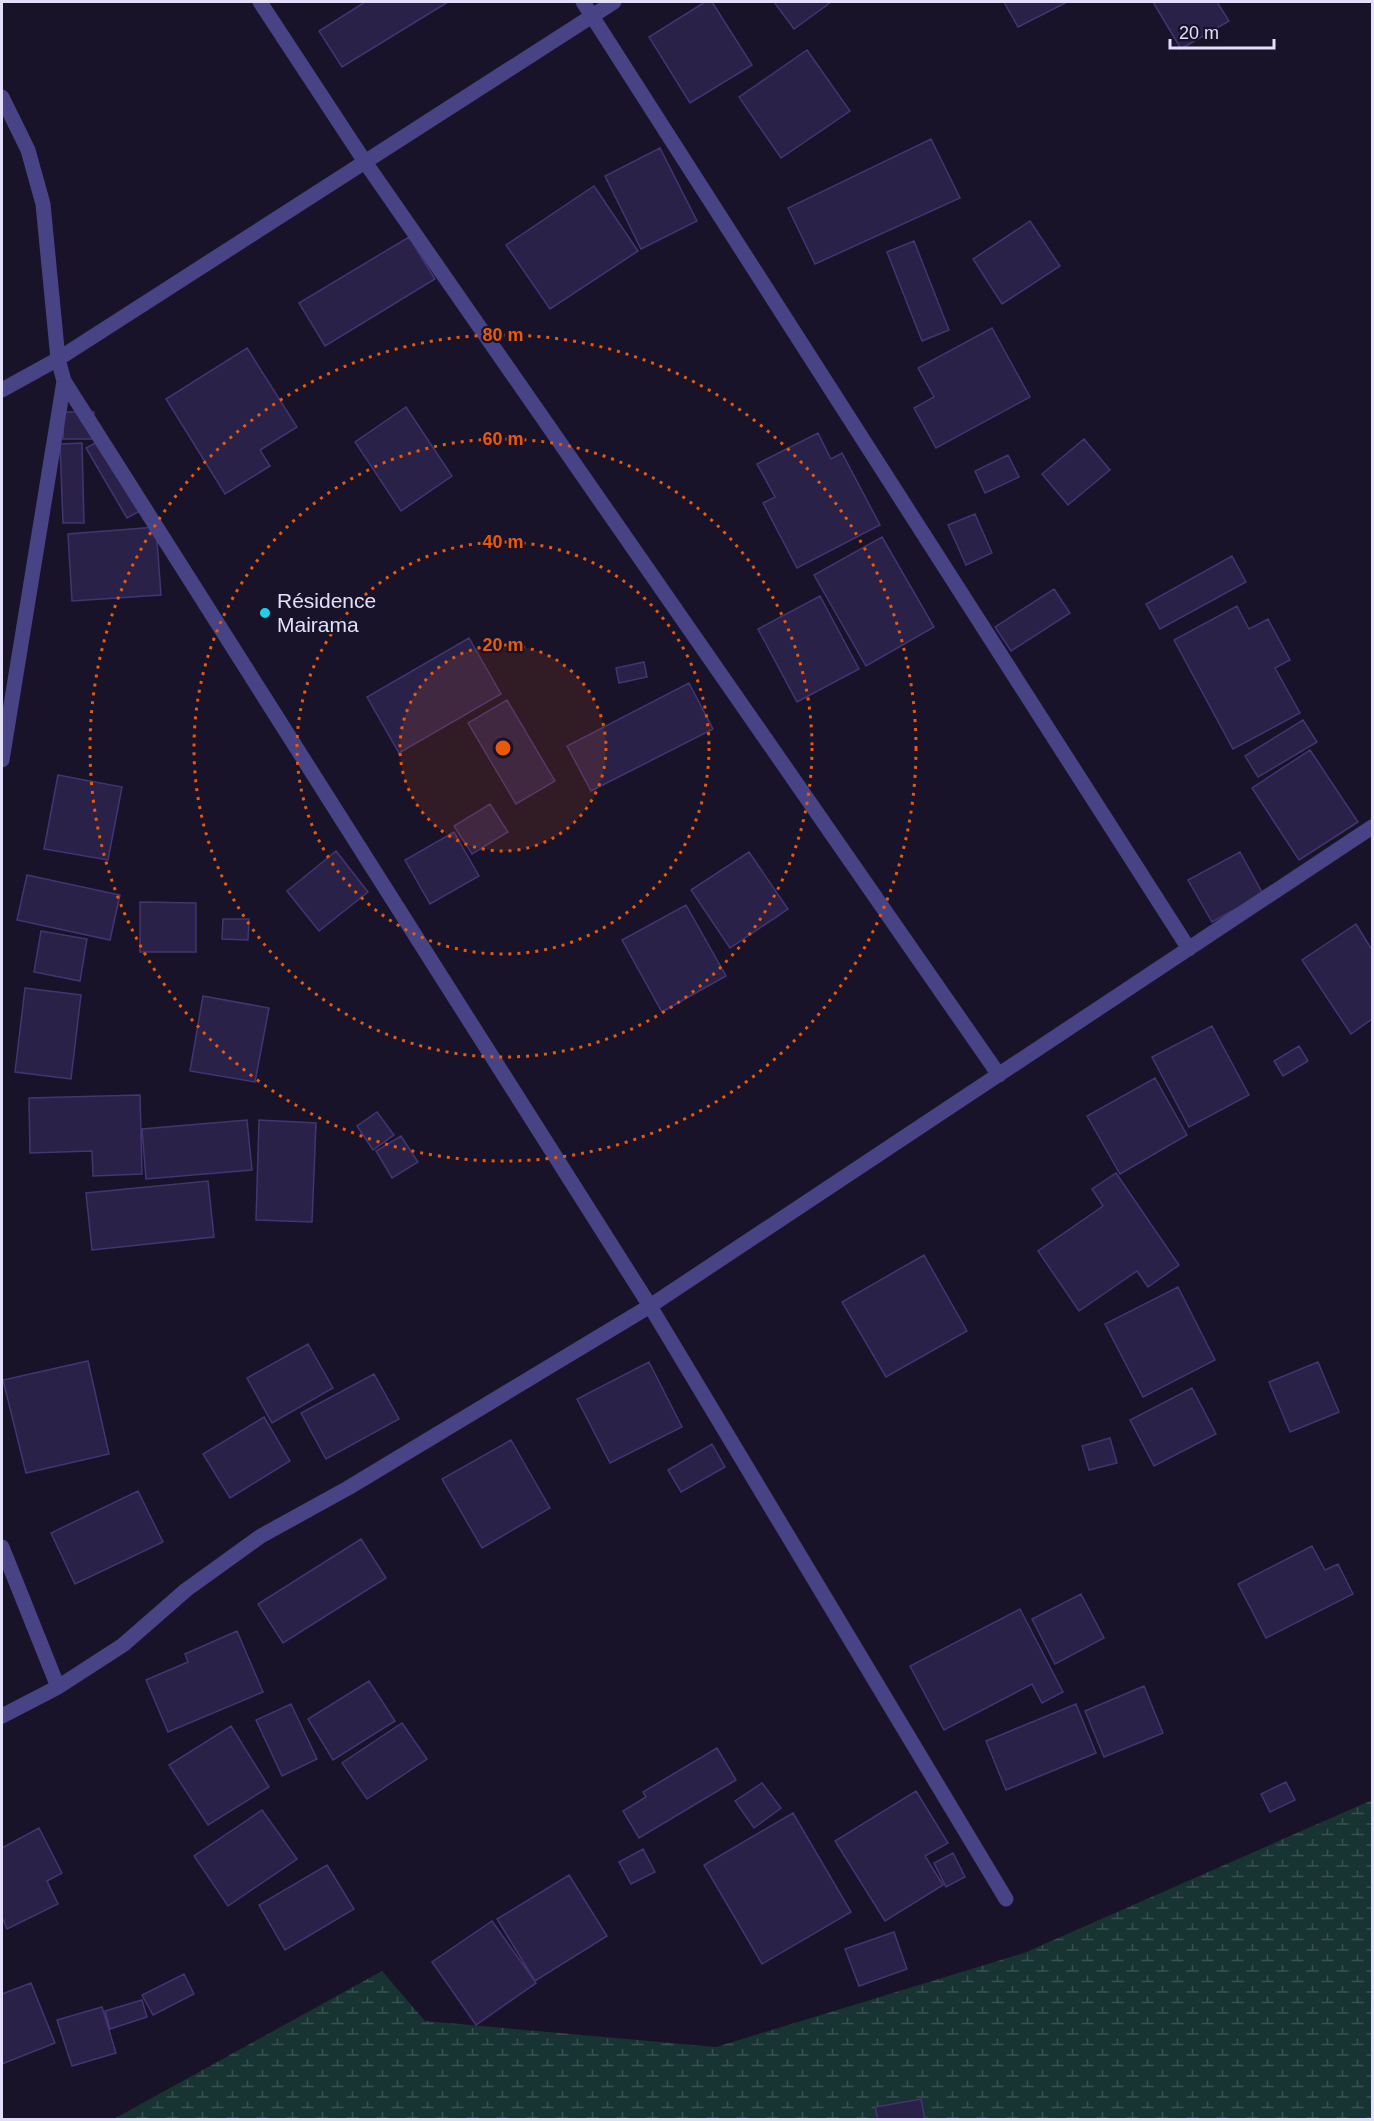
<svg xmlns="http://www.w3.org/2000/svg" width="1374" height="2121" font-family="Arial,sans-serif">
  <defs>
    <pattern id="wetland-marsh" width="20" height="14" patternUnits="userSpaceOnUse" patternTransform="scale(1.5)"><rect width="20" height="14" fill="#173332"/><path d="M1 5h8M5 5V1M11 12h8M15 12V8" fill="none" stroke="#385051"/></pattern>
  </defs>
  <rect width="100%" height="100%" fill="#181329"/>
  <!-- wetland -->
  <path fill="url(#wetland-marsh)" d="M1372,1800v319l-1260,1 270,-149 43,50 291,26 308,-94z"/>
  <!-- building -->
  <path fill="#2a2148" stroke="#433572" stroke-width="1.5" d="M365,2h83l-106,65 -23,-36z
    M705,2h7l40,63 -62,38 -41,-66z
    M774,2h57l-37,27z
    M1004,2h63l-49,25z
    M1153,2h64l12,19 -48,28z
    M807,50l43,61 -69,47 -42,-61z
    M931,139l29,59 -145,66 -27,-56z
    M660,148l37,73 -56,28 -36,-73z
    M594,186l44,65 -88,58 -44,-64z
    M1030,221l30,45 -58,38 -29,-45z
    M409,237l26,42 -110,67 -26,-43z
    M914,241l35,89 -27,11 -35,-89z
    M992,328l38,69 -94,51 -22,-40 20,-11 -16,-29z
    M247,348l50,79 -37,23 10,16 -45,28 -59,-95z
    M406,407l46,69 -51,35 -46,-69z
    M64,412h30l-1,27h-30z
    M818,433l13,26 11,-6 38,72 -83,43 -34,-65 12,-6 -18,-33z
    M106,437l41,70 -20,11 -41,-70z
    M1084,439l26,31 -42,35 -26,-31z
    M82,443l2,80h-21l-3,-79z
    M1008,455l11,22 -34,16 -10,-22z
    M975,514l17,39 -26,12 -18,-40z
    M156,527l5,68 -89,6 -4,-67z
    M882,537l52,90 -68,39 -52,-91z
    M1232,556l14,26 -86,47 -14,-25z
    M1054,589l16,24 -59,38 -16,-24z
    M820,596l39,73 -62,33 -39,-73z
    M1237,606l12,23 19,-10 22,41 -15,8 25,45 -67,36 -59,-109z
    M469,638l32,56 -102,59 -32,-56z
    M644,662l3,15 -28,6 -3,-15z
    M689,683l24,46 -122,62 -24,-45z
    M507,700l48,81 -39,23 -48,-81z
    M1303,720l14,22 -59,35 -13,-21z
    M1310,750l48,72 -59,38 -47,-72z
    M58,775l64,12 -14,73 -64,-11z
    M490,804l18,28 -36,22 -18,-28z
    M454,832l25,44 -49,28 -25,-44z
    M336,851l32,41 -49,39 -32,-40z
    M749,852l39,57 -58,39 -39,-58z
    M1240,852l23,42 -51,28 -24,-42z
    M27,875l93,20 -10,45 -93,-20z
    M140,902l56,1v49h-56z
    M686,905l40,71 -64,36 -40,-72z
    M223,919h26l-1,21 -26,-1z
    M1356,924l16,26v69l-21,15 -49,-74z
    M41,931l46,8 -7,42 -46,-9z
    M25,988l56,7 -10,84 -56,-7z
    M203,996l66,12 -14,74 -65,-11z
    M1212,1026l37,69 -60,32 -37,-70z
    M1299,1046l9,15 -25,15 -9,-15z
    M1155,1078l32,57 -67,39 -33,-58z
    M140,1095l2,79 -49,2 -1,-25 -62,2 -1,-55z
    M377,1112l17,23 -21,15 -16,-24z
    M247,1120l5,50 -106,9 -4,-50z
    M259,1120l57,3 -4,99 -56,-2z
    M401,1136l17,26 -26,16 -16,-27z
    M1116,1173l63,92 -31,22 -11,-16 -58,40 -41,-60 65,-45 -11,-17z
    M208,1181l6,56 -122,13 -6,-57z
    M924,1255l43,76 -81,46 -44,-75z
    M1178,1287l37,73 -72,37 -38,-73z
    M308,1344l25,44 -61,35 -25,-45z
    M88,1361l21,93 -83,19 -23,-93z
    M649,1362l33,65 -72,36 -33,-64z
    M1318,1362l21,50 -49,20 -21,-50z
    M374,1374l25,45 -73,40 -25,-46z
    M1192,1388l24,46 -62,32 -24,-46z
    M264,1417l26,44 -60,37 -27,-44z
    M1110,1438l7,25 -28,7 -7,-24z
    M511,1440l39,68 -68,40 -40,-69z
    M712,1444l13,23 -44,25 -13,-22z
    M138,1491l25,51 -88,42 -24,-51z
    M361,1539l25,39 -103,65 -25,-39z
    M1312,1546l13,24 13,-6 15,30 -87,44 -28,-54z
    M1081,1594l23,44 -49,26 -23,-45z
    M1020,1609l43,83 -21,11 -10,-19 -88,46 -34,-64z
    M237,1631l26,61 -95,40 -22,-52 42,-18 -3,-8z
    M369,1681l26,40 -62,39 -25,-41z
    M1144,1686l19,47 -59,24 -19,-46z
    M291,1704l26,55 -35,17 -26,-56z
    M1076,1704l20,49 -90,37 -20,-49z
    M402,1723l25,36 -60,40 -25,-36z
    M231,1726l38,61 -61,38 -39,-60z
    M717,1748l19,32 -97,58 -16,-27 23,-14 -3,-5z
    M1286,1782l9,18 -25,12 -9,-18z
    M762,1783l19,25 -27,20 -19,-27z
    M916,1791l32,52 -23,13 18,29 -58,36 -50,-80z
    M262,1810l35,49 -69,47 -34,-50z
    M793,1813l58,99 -89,52 -58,-99z
    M39,1828l23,45 -15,8 11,23 -51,25 -5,-12v-69z
    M643,1849l12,23 -24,12 -12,-22z
    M953,1853l12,24 -19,10 -12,-24z
    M327,1865l27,44 -69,41 -26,-45z
    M569,1875l38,61 -72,45 -38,-62z
    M492,1921l44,62 -60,42 -44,-63z
    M894,1932l13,37 -48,17 -14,-37z
    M184,1974l10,20 -41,21 -11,-20z
    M31,1983l24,60 -53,21v-70z
    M142,2000l5,17 -37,12 -5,-18z
    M102,2007l14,46 -44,13 -15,-46z
    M921,2099l4,21h-47l-3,-13z"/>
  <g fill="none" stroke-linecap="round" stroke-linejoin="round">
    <!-- minor -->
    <path stroke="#474384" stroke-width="15" d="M260,2l105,160 634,913
      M583,2l606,947
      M2,97l26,53 15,54 15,155 6,22 -62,379
      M64,381l586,925 356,593
      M2,390l56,-31 556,-357
      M2,1547l56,140
      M2,1716l56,-29 65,-42 63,-55 75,-54 87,-48 302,-182 722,-479"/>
  </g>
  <!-- distance rings -->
  <circle cx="503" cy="748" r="103" fill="#e8590c" fill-opacity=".12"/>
  <g fill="none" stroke="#e8590c" stroke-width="3" stroke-dasharray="3 6">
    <circle cx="503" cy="748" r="103"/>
    <circle cx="503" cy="748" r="206"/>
    <circle cx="503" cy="748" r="309"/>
    <circle cx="503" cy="748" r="413"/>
  </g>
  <!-- markers -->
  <circle fill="#1dd1ea" stroke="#181329" stroke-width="2" cx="265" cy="613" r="6"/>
  <g text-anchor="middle" stroke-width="4.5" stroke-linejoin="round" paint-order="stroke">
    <!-- poi labels -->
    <g font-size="21" fill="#e2defc" stroke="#181329" text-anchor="start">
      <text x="277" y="608">Résidence<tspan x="277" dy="24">Mairama</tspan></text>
    </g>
  </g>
  <circle cx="503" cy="748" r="9" fill="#e8590c" stroke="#181329" stroke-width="3"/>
  <g font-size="18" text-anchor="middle" font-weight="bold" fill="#e8590c" stroke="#181329" stroke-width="4.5" stroke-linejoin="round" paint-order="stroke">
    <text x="503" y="341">80 m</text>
    <text x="503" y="445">60 m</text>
    <text x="503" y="548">40 m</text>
    <text x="503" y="651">20 m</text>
  </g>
  <!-- border -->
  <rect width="1374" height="2121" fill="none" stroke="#e2defc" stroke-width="6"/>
  <!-- scale -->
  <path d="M1170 39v9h104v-9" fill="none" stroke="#e2defc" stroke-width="3"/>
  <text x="1179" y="39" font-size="18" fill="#e2defc" stroke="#181329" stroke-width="4.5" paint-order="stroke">20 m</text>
</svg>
